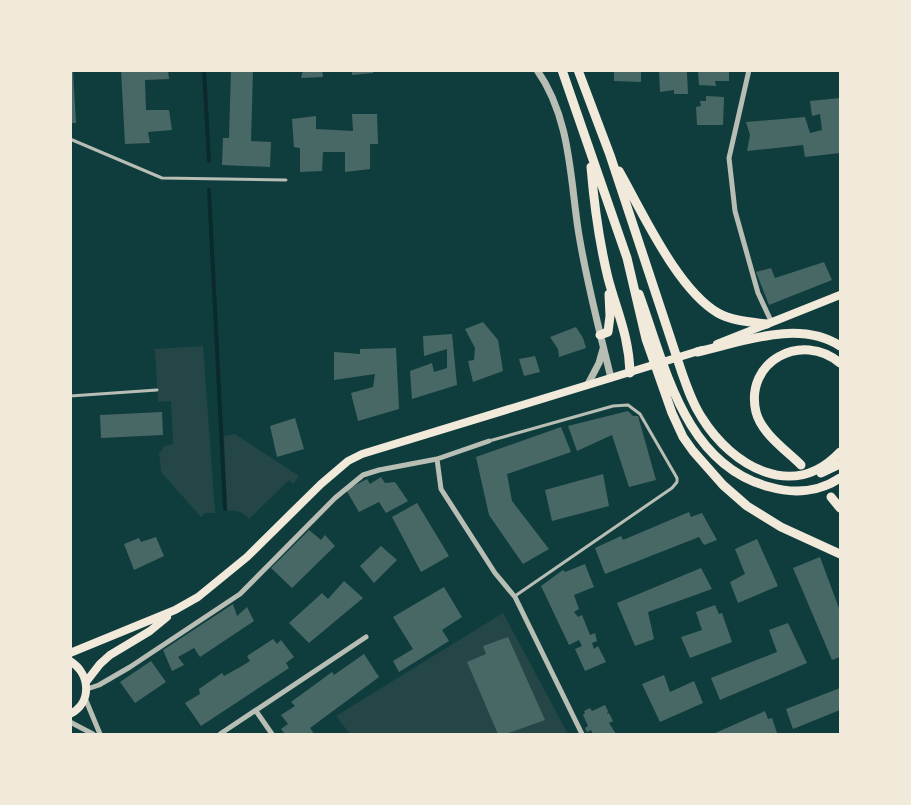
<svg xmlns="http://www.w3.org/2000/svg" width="911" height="805" font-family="'Sofia Sans Condensed',sans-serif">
  <rect width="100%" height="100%" fill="#0f3d3e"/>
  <!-- green -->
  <path fill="#244646" d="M203,346l12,167h-10l-4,4 -40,-45 -2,-20 3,-1 1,-4 10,-3 -2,-43 -13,1 -3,-53z
    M235,434l64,42 -6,8 -4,-4 -40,39c-6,-7 -12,-9 -22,-8l-3,-75z
    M503,613l65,121h-218l-14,-18z"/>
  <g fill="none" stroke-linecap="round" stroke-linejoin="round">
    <!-- stream -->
    <path stroke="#0a2a2b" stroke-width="4" d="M204,70l5,91
      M209,190l16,319"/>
  </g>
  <!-- building -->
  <path fill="#486865" d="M70,70h3l3,53h-6z
    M121,70h47l1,9 -24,1 1,30h23l3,20 -24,2 2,11 -25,1z
    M231,70h22l-2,71 20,1 -1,25 -48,-2 1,-27h6z
    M303,70h19l1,7 -22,1z
    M352,70h21v3l-21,2z
    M614,70h27v12l-27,-1z
    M659,70l28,2 1,22h-14v-4l-14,2z
    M698,70h31v11h-14l1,5 -17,-1z
    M706,96l18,1 -1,28h-26l-1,-18 5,-1 -1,-5h6z
    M840,98v55l-35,4 -2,-12 -56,6 3,-16 -4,-13 59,-5 5,16 12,-3 -2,-16 -8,2 -2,-15z
    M352,114h25l1,30h-8v25l-25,3v-20h-22l-1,19 -22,1v-24l-6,-1 -2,-28 24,-3v13l37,2z
    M824,262l8,18 -63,25 -13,-33 15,-4 4,10z
    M483,322l15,18 5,31 -30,11 -5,-21 6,-1 1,-12 -10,-19z
    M576,327l7,11 3,10 -27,9 -1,-8 -8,-12z
    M452,334l5,51 -45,14 -2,-28 22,-8 2,9 13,-4v-19l-23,7 -1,-20z
    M396,348l3,61 -41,12 -7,-28 22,-6 2,-13 -41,6v-28l26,2v-5z
    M535,356l5,16 -16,4 -5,-17z
    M628,411l5,5h5l18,64 -27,7 -17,-52 -35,16 -9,-25z
    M162,412l1,23 -62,3 -1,-23z
    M295,418l9,31 -27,8 -7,-31z
    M561,427l10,25 -64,22 5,27 37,48 -26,15 -34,-49 -13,-58z
    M603,474l6,32 -57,15 -7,-31z
    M381,477l4,6 10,-1 13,19 -22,12 -7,-11 -20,10 -13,-22 21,-11 3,5z
    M417,503l32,53 -28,16 -29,-55z
    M689,512l2,5 11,-4 15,27 -13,5 -5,-8 -94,37 -10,-26 26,-12 2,4z
    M309,530l12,10 4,-5 10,11 -43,42 -21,-20z
    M156,537l8,19 -30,14 -10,-26 15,-6 2,4z
    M757,539l21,47 -40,17 -8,-21 15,-8 -10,-25z
    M381,546l16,14 -23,23 -14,-17z
    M820,557l20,54v46l-8,3 -39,-92z
    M585,564l9,23 -20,8 5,14 -5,3 4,5 4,-2 8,20 5,-2 2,8 -5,2 2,6 4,-3 8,16 -21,9 -10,-22 7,-3 -3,-6 -10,5 -28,-59 22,-16 2,2z
    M701,568l11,21 -64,23 6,27 -19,7 -18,-43z
    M344,581l19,17 -54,45 -20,-20 33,-30 6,6z
    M444,587l18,30 -20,13 7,11 -50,31 -6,-11 20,-12 -20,-32z
    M233,604l4,12 10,-9 7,14 -54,36 -6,-9 -16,9 6,8 -12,6 -9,-21z
    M715,605l4,9 3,-1 10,29 -42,16 -9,-21 21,-7 -6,-18z
    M788,623l19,40 -87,37 -9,-22 66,-26 -8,-22z
    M508,637l37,83 -39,14h-8l-31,-72 19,-8 -3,-8z
    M273,639l4,5 4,-4 13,17 -8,6 3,5 -88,58 -16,-23 15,-9 -1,-5 23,-16 2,3 18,-10 8,-5 -3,-5z
    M364,654l15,23 -69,51 4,6h-29l-4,-5 7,-5 -7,-9 14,-9 -4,-4 41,-30 2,3z
    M151,661l15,21 -31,21 -15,-21z
    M664,675l6,17 24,-11 9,22 -43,19 -18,-38z
    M840,688v22l-47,19 -7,-20z
    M605,705l3,6 -1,3 2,-1 4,8 -4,2 7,11h-23l-2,-4 -4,2 -2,-4 3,-2 -5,-11 2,-2 -1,-2 6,-3 2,3z
    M765,711l3,8 4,-1 5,15 -64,1z"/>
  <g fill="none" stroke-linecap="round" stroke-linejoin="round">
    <!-- service -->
    <path stroke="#b8beb3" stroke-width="3" d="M70,139l92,39 124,2
      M70,396l87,-6
      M489,441l124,-35 15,-1 12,9 37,64v4l-5,6 -157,108"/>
    <!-- minor -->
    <path stroke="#b8beb3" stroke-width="5" d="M749,70l-20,88 6,53 23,82 14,30
      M437,459l4,30 54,84 20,24 67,137
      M87,689l12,-4 31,-18 110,-73 95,-96 28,-23 16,-5 58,-11 52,-18
      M85,698l15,36
      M256,711l16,23
      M70,722l23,12
      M220,734l146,-97"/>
    <!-- tertiary -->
    <path stroke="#b8beb3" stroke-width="7" d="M537,70c33,47 33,105 41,159 8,51 21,100 33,149
      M588,384l11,-21 4,-14"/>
    <!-- primary -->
    <path stroke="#f1e9da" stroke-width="8" d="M717,344l123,-49
      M70,653l105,-43 23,-13 49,-40 74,-73 27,-23 14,-7 340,-104
      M70,661c21,13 22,42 0,53
      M86,682l14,-18 10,-9 40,-24 17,-14"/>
    <!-- trunk -->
    <path stroke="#f1e9da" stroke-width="9" d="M562,70l65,188 19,81 26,74 11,24 10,14 30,34 24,21 34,21 59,27
      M578,70l32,85 71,215c6,17 11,33 21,48 30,48 91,84 138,34
      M591,167c3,37 8,74 17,111 9,34 21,58 22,95
      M619,171c24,42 58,118 99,142 14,8 33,9 49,11
      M639,294c26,71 45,171 131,193 24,7 49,5 70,-9
      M600,335l8,-3 2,-16 -1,-22
      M697,352c45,-10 102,-33 143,-6
      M801,465c-14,-14 -40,-32 -45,-53 -12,-51 46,-81 84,-49
      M821,473l19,-9
      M831,497l9,11"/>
  </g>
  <!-- border -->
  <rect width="911" height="805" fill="none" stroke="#f1e9da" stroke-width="144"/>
</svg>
